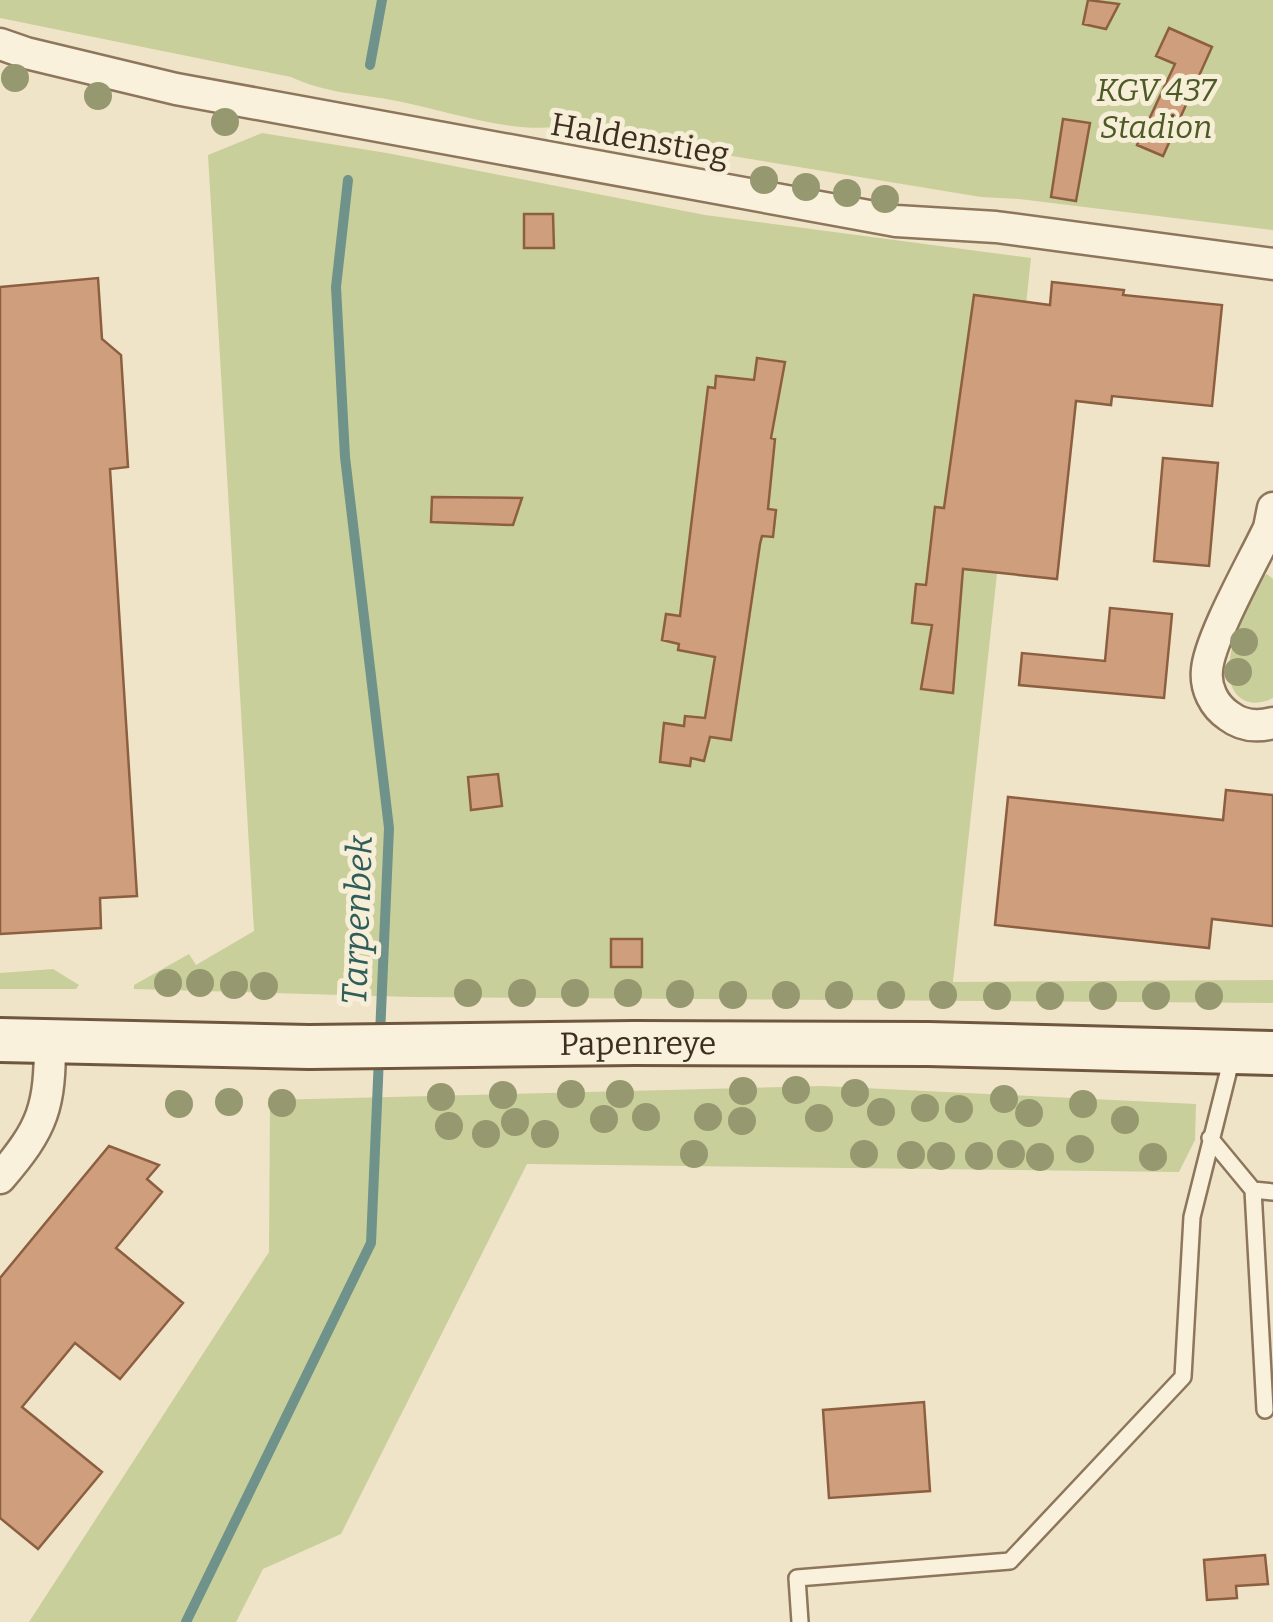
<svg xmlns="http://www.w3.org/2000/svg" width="1273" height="1622" font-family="Bitter,serif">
  <rect width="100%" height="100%" fill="#f0e4c8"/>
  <!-- green -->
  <path fill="#c9cf9b" d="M0,0h1273v230l-254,-31 -38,-2 -425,-70c-53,5 -107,-16 -159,-26 -36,-7 -73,-8 -106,-24l-291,-59z
    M262,133l125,20 318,62 326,43 -78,724 320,-2v23l-861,-6 -278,-8v-4l55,-31 7,11 58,-34 -46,-776z
    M1267,574l6,5v119c-9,5 -22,7 -31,1 -33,-22 6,-93 17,-120z
    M53,969l26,16 -3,4h-76v-16z
    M823,1086l373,18 -1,36 -16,32 -652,-8 -186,370 -78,35 -27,53h-207l240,-370 1,-152z"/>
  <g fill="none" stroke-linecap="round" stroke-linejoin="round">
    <!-- stream -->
    <path stroke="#6f938a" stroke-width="10" d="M370,65l12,-65
      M348,180l-12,107 9,170 44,371 -9,207
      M186,1622l185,-379 8,-186"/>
  </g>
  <!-- building -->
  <path fill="#cf9f7d" stroke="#8d5f41" stroke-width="2.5" d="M1088,0l31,4 -13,25 -23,-5z
    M1169,28l43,19 -49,109 -26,-11 38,-81 -19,-8z
    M1063,119l27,4 -14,78 -25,-4z
    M524,214h29l1,34h-30z
    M98,278l4,61 19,16 7,112 -18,2 27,427 -37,2 1,30 -101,6v-647z
    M1052,282l72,8 -1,5 99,10 -10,101 -100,-10 -1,9 -35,-4 -19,178 -94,-10 -10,124 -32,-4 11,-64 -20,-2 4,-39 10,1 9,-78 9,1 30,-213 76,10z
    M757,358l28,4 -14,76 4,1 -7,70 8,1 -3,27 -11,-1 -2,8 -29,196 -21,-3 -6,24 -13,-3 -1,8 -30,-4 4,-39 20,3 1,-10 20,2 10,-61 -37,-7 1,-6 -17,-4 4,-26 14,2 28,-229 7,1 1,-12 38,4z
    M1163,458l55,5 -9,103 -55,-5z
    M432,497l90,1 -9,27 -82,-3z
    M1110,608l62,6 -8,84 -145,-13 3,-32 83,8z
    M498,774l4,32 -31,4 -3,-33z
    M1226,790l47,5v131l-61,-7 -3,29 -214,-23 13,-128 215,23z
    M611,939h31v28h-31z
    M109,1146l50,19 -12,14 15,13 -46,56 67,55 -63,76 -45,-36 -53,64 80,65 -64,77 -38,-31v-240z
    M924,1402l6,89 -101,7 -6,-88z
    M1265,1555l3,29 -32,2 1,12 -30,2 -3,-40z"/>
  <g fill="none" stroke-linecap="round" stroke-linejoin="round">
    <!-- lane casing -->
    <g stroke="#8d765c" stroke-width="20">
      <path id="lane" d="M1210,1138l43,52 20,2
        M1253,1190l12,220
        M800,1622l-3,-44 213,-17 173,-184 9,-160 40,-160"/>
    </g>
    <!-- street casing -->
    <g stroke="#8d765c" stroke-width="35">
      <path id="street" d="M0,44l26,9 150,36 720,132 100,6 277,37
        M1273,508l-4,20c-15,32 -60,111 -62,142 -2,18 7,36 22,46 13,10 29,11 44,7
        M0,1178c44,-51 50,-71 50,-138"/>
    </g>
    <!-- secondary casing -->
    <g stroke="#6f573f" stroke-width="48">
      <g id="secondary">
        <path id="s1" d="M0,1040l309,7 325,-4 294,1 345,9"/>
      </g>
    </g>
    <!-- lane -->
    <use href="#lane" stroke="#faf1dc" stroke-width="15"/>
    <!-- street -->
    <use href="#street" stroke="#faf1dc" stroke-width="30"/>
    <!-- secondary -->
    <use href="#secondary" stroke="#faf1dc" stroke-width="42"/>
  </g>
  <!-- trees -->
  <g fill="#96986f">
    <circle cx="15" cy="78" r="14"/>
    <circle cx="98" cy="96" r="14"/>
    <circle cx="225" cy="122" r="14"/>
    <circle cx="764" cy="180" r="14"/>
    <circle cx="806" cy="187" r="14"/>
    <circle cx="847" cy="193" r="14"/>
    <circle cx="885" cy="199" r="14"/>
    <circle cx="1244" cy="642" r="14"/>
    <circle cx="1238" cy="672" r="14"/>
    <circle cx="168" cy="983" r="14"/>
    <circle cx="200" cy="983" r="14"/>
    <circle cx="234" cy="985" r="14"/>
    <circle cx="264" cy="986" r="14"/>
    <circle cx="468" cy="993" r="14"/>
    <circle cx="522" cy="993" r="14"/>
    <circle cx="575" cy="993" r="14"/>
    <circle cx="628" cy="993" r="14"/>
    <circle cx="680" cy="994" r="14"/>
    <circle cx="733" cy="995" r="14"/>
    <circle cx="786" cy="995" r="14"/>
    <circle cx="839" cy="995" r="14"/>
    <circle cx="891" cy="995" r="14"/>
    <circle cx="943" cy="995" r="14"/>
    <circle cx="997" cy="996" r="14"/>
    <circle cx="1050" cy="996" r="14"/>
    <circle cx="1103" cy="996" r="14"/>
    <circle cx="1156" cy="996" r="14"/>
    <circle cx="1209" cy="996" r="14"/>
    <circle cx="796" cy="1090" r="14"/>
    <circle cx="743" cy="1091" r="14"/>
    <circle cx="855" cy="1093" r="14"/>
    <circle cx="571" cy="1094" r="14"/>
    <circle cx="620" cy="1094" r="14"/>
    <circle cx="503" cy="1095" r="14"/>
    <circle cx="441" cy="1097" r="14"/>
    <circle cx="1004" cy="1099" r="14"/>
    <circle cx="229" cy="1102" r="14"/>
    <circle cx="282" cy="1103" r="14"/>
    <circle cx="179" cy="1104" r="14"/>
    <circle cx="1083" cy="1104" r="14"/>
    <circle cx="925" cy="1108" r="14"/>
    <circle cx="959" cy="1109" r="14"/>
    <circle cx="881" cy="1112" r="14"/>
    <circle cx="1029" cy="1113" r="14"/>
    <circle cx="646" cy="1117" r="14"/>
    <circle cx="708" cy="1117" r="14"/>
    <circle cx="819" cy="1118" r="14"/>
    <circle cx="604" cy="1119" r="14"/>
    <circle cx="1125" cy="1120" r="14"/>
    <circle cx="742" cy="1121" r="14"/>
    <circle cx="515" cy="1122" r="14"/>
    <circle cx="449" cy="1126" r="14"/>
    <circle cx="486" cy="1134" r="14"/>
    <circle cx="545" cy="1134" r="14"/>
    <circle cx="1080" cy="1149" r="14"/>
    <circle cx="694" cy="1154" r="14"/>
    <circle cx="864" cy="1154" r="14"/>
    <circle cx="1011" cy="1154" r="14"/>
    <circle cx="911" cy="1155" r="14"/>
    <circle cx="941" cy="1156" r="14"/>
    <circle cx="979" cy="1156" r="14"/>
    <circle cx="1040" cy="1157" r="14"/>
    <circle cx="1153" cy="1157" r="14"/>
  </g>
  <g text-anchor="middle" stroke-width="10" stroke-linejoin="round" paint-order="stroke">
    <!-- park labels -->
    <g font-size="32" font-style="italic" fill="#4d5a26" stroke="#f7eed8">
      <text x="1156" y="101">KGV 437<tspan x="1156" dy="37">Stadion</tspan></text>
    </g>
    <!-- street labels -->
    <g font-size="32" fill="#3d2e20" stroke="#f7eed8">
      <text transform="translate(640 139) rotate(10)" y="11">Haldenstieg</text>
      <text dy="11" stroke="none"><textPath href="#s1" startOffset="638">Papenreye</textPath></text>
    </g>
    <!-- water labels -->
    <g font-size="35" font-style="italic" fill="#2f5d5a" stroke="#f7eed8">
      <text transform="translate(357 920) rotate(-88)" y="12">Tarpenbek</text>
    </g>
  </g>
</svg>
